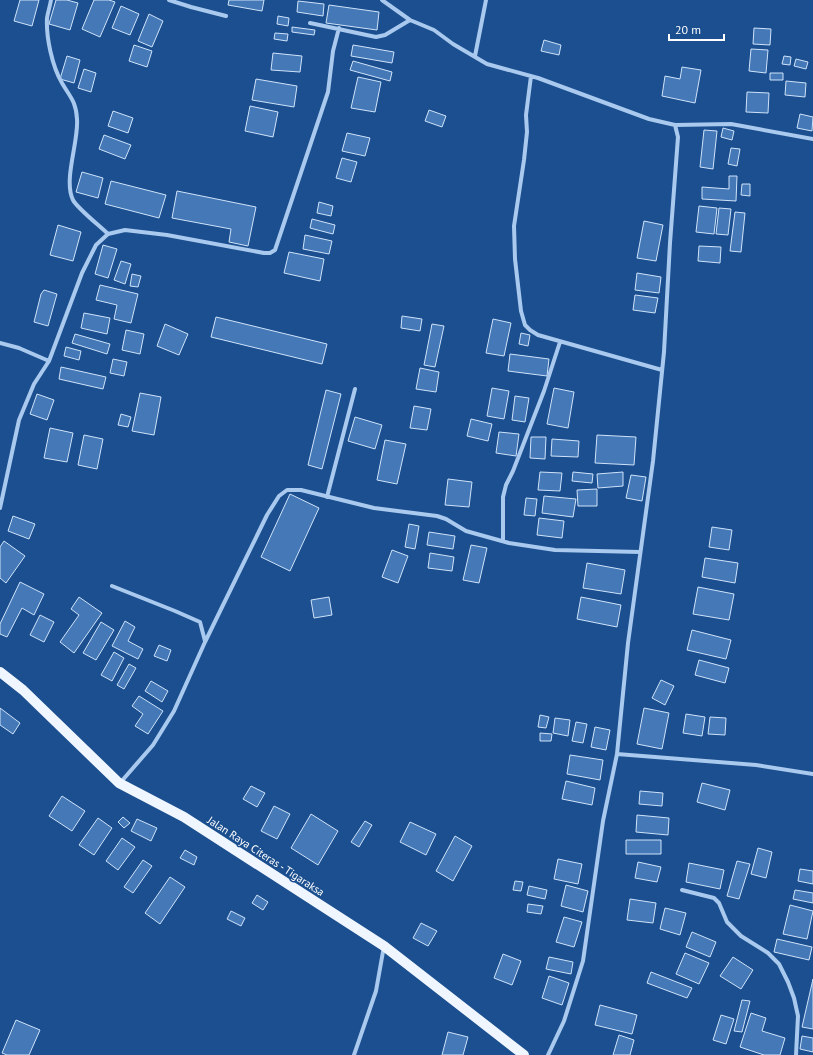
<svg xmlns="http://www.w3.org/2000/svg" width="813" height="1055" font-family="'PT Sans',sans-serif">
  <rect width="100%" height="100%" fill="#1b4f8f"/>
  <!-- building -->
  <path fill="#4478b7" stroke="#cfe3fa" d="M20,0h19l-7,26 -18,-5z
    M56,0h11l11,3 -8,27 -21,-6z
    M94,0h15l6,2 -15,35 -18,-8z
    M229,0h35l-2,11 -34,-6z
    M298,1l26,3 -1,12 -26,-4z
    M329,5l50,7 -2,18 -51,-7z
    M121,6l18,8 -9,21 -18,-7z
    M149,14l14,7 -11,26 -14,-6z
    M278,16l11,2 -1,8 -11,-2z
    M292,27l23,3 -1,5 -22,-3z
    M754,28l17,1 -1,16 -17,-1z
    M275,33l13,1 -1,7 -13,-2z
    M544,40l17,5 -2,10 -18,-4z
    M134,45l18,6 -5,16 -18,-6z
    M353,45l41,7 -2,11 -41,-7z
    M751,49l17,1 -2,23 -17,-2z
    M273,53l29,3 -2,16 -29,-2z
    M67,56l13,4 -6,23 -14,-4z
    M784,56l7,1 -1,8 -8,-1z
    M796,59l12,3 -2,7 -12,-3z
    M353,61l39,11 -2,9 -40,-11z
    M682,67l19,3 -6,33 -33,-7 3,-20 15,3z
    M84,69l12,4 -5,19 -13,-4z
    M770,73h13v7h-13z
    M358,77l23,5 -6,30 -24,-4z
    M256,79l41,7 -3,21 -42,-7z
    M786,81l20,2 -1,14 -20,-2z
    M747,92l22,1 -1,20 -22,-1z
    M250,106l28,6 -5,25 -28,-6z
    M429,110l17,6 -4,11 -17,-6z
    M113,111l20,7 -5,15 -20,-7z
    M800,114l13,3 -1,14 -15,-3z
    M723,128l11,3 -2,9 -11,-3z
    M704,130l13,1 -4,38 -13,-2z
    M347,133l23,5 -5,18 -23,-5z
    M104,135l27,10 -6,14 -26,-10z
    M731,148l9,1 -3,17 -9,-2z
    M342,158l15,4 -6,20 -15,-4z
    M82,172l21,6 -5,20 -22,-6z
    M729,176h8l-1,25 -34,-2v-12l27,2z
    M111,181l55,14 -7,23 -54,-14z
    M742,184h8v12l-9,-1z
    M177,191l79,16 -8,39 -19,-4 2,-13 -59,-11z
    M319,202l14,4 -2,10 -14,-3z
    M699,206l18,2 -3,26 -18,-2z
    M719,208l12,1 -3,26 -12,-1z
    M735,212l10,1 -4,39 -11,-1z
    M312,219l23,6 -2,9 -23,-6z
    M644,221l19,4 -7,36 -19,-3z
    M58,225l23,7 -8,29 -23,-6z
    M305,235l27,6 -3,13 -26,-5z
    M103,245l14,4 -9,29 -13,-4z
    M699,246l22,1 -1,16 -22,-2z
    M289,252l35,7 -4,22 -36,-8z
    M121,261l10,3 -6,20 -11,-4z
    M637,273l24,4 -2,16 -24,-3z
    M132,274l9,2 -3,11 -8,-1z
    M100,285l38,9 -7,29 -17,-4 3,-14 -21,-5z
    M44,290l13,4 -9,32 -14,-4 7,-28z
    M635,295l23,3 -3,15 -22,-3z
    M84,313l26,5 -3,16 -26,-6z
    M402,316l20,3 -2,12 -19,-3z
    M216,317l111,27 -5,20 -111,-27z
    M493,319l18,4 -7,33 -18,-3z
    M165,324l23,10 -9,21 -22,-9z
    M432,324l12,2 -9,41 -11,-2z
    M126,330l18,4 -4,20 -18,-4z
    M521,333l9,2 -2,11 -9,-2z
    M75,334l35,10 -3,10 -35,-11z
    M66,347l15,4 -2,9 -15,-4z
    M510,354l39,5 -2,17 -39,-5z
    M113,359l14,3 -3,14 -14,-3z
    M61,367l45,10 -3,12 -44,-10z
    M420,368l19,4 -3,20 -20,-3z
    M492,388l17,3 -5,28 -17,-3z
    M554,388l20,4 -6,36 -21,-4z
    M326,390l15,4 -19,75 -14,-4z
    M140,393l21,4 -7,38 -22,-4z
    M37,394l17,6 -7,20 -17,-6z
    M515,396l14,2 -4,24 -13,-2z
    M414,406l17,3 -4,21 -17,-2z
    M121,414l10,3 -3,10 -10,-2z
    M355,417l27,8 -7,24 -27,-8z
    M471,419l21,5 -4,17 -21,-5z
    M50,428l23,5 -6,29 -23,-4z
    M499,432l20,2 -3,22 -20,-3z
    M84,435l19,4 -6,30 -19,-4z
    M597,435l39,2 -2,28 -39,-2z
    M531,437h15l-1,22 -15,-1z
    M552,439l27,2 -1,16 -27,-1z
    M385,440l21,4 -9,40 -20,-4z
    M540,472l22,1 -2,18 -22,-1z
    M573,472l20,2 -1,9 -20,-2z
    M623,472v14l-25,2 -1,-14z
    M631,475l15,2 -4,24 -16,-3z
    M448,479l24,3 -3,25 -24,-2z
    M597,489v17h-19l-1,-16z
    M290,494l29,14 -29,63 -29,-14z
    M544,496l32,3 -3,18 -31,-4z
    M526,498l11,1 -2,17 -11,-1z
    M13,516l22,8 -6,15 -21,-8z
    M539,518l25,3 -2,17 -25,-3z
    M409,524l10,2 -4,23 -10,-2z
    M712,527l20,3 -3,20 -20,-3z
    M429,532l26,4 -2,13 -26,-4z
    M4,541l21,15 -19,27 -6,-5v-31z
    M471,545l16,3 -8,35 -16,-3z
    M392,550l16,6 -10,27 -16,-6z
    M430,553l24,4 -2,14 -24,-3z
    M705,558l33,5 -3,20 -33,-6z
    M587,563l38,7 -4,24 -38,-6z
    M20,582l24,12 -10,21 -12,-7 -15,29 -7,-3v-10z
    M698,587l36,7 -5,26 -36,-6z
    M79,597l23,16 -28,40 -14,-11 19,-27 -8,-6z
    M329,597l3,18 -18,3 -3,-18z
    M581,597l40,8 -4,22 -40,-8z
    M40,615l14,7 -10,20 -14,-7z
    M125,621l10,6 -7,14 15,8 -5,10 -26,-13z
    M101,622l13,8 -18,30 -13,-7z
    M692,630l39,10 -5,19 -39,-9z
    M159,645l12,5 -4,11 -13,-5z
    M114,652l10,6 -12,23 -11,-6z
    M699,660l30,8 -4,15 -30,-8z
    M129,664l7,4 -12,21 -7,-4z
    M661,680l13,6 -9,19 -13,-7z
    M151,681l17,10 -6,11 -17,-11z
    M139,696l24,15 -15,23 -13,-8 8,-12 -11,-8z
    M0,708l20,15 -7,11 -13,-9z
    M644,708l25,5 -7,36 -25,-5z
    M686,714l19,3 -3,19 -19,-3z
    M540,715l9,2 -3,11 -8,-1z
    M710,717l16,1 -1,17 -17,-1z
    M555,718l15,2 -2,16 -15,-3z
    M576,722l11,2 -4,19 -11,-2z
    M595,727l15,3 -4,20 -15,-3z
    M540,733l12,1 -1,7h-11z
    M570,755l33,5 -3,20 -33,-6z
    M566,781l29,7 -3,17 -30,-6z
    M702,783l28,7 -5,20 -28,-8z
    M251,786l14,7 -8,14 -14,-8z
    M640,791l23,2 -1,13 -23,-2z
    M62,796l23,15 -13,20 -23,-15z
    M274,806l16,8 -13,25 -16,-8z
    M311,814l27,17 -20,34 -27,-17z
    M637,815l32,3 -1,17 -32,-3z
    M123,817l7,6 -6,5 -6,-6z
    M98,818l14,10 -18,27 -15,-10z
    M137,819l20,9 -6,13 -20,-10z
    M365,821l7,4 -13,22 -8,-5z
    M410,822l26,12 -10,21 -26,-13z
    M455,836l17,10 -19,35 -17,-10z
    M122,838l13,9 -17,23 -12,-9z
    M626,840h35v14h-35z
    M758,848l14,4 -6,26 -15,-4z
    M185,850l12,7 -3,8 -14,-7z
    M558,859l24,5 -4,20 -24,-5z
    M143,860l9,6 -19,27 -9,-6z
    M737,861l13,3 -11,35 -12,-3z
    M638,862l23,5 -4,15 -22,-4z
    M689,863l35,7 -4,19 -34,-7z
    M800,869l13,2v13l-15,-3z
    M170,877l15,10 -25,37 -15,-11z
    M515,881l8,1 -2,9 -8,-1z
    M566,885l22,6 -5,21 -22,-6z
    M529,886l18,4 -2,9 -18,-4z
    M795,890l18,3v10l-20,-4z
    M257,895l11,7 -5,8 -11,-7z
    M630,899l26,4 -3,20 -26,-3z
    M528,904l15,2 -2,8 -14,-2z
    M790,905l23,6 -6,28 -24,-5z
    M665,908l21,5 -6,22 -20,-6z
    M231,911l14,7 -4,8 -14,-7z
    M564,917l18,5 -8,25 -18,-5z
    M421,923l16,8 -9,15 -15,-8z
    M692,932l24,10 -6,15 -24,-10z
    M777,939l35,8 -3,13 -35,-8z
    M685,953l24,10 -10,21 -23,-10z
    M503,954l18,7 -9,24 -18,-7z
    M549,957l24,5 -2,12 -25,-5z
    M733,957l20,13 -12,19 -21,-13z
    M651,972l41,16 -5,10 -40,-15z
    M549,976l20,7 -7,22 -20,-7z
    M813,979v50l-11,-2z
    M742,1000l8,1 -8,31 -8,-1z
    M600,1005l37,10 -5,19 -37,-9z
    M751,1013l15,5 -4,13 23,7 -5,17h-16l-24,-8z
    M721,1015l13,4 -8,25 -13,-4z
    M16,1020l24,10 -11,25h-22l-5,-2z
    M448,1032l20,5 -5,18h-21z
    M619,1035l15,5 -4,15h-17z
    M802,1036l11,2v14l-13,-3z"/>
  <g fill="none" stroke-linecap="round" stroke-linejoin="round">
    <!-- minor -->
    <path stroke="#a9c9ee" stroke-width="4" d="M51,0c-1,6 -3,12 -4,18 -1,19 5,48 15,65 8,14 14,18 15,36 2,22 -14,61 -4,81 4,8 28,27 35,34
      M169,0l22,7 35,9
      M382,0l28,20
      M310,23l66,14 9,-2 25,-15 24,10 19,14 34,20 51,14 111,41 26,6 56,-1 82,15
      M475,56l11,-56
      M531,76l-5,39 1,17 -3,28 -10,66 1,33 6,52 4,14 5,5 8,5 124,35
      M0,343l19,5 30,13
      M327,497l28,-108
      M0,508l19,-88 15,-36 15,-23 33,-88 14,-28 12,-11 17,-4 42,5 97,18h6l5,-3 53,-158 5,-41 6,-23
      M503,541v-44l3,-12 7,-14 31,-80 16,-49
      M112,586l63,25 25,11 5,19
      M617,754l139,11 57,9
      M120,783l33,-38 21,-34 31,-69 62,-127 12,-19 8,-6h14l73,18 63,8 9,3 20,12 43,12 46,7 85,2
      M682,890l32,8 5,5 8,19 14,14 27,17 11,11 9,18 6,16 4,18 -2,39
      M354,1055l22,-64 8,-45
      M548,1055l16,-34 19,-60 20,-140 14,-67 11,-111 25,-182 11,-109 6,-109 8,-106 -3,-12"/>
    <!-- primary -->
    <path stroke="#f0f6ff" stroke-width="10" d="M0,672l23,18 96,93 65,34 200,129 140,109"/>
  </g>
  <g text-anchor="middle" stroke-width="3" stroke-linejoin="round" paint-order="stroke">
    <!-- street labels -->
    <g font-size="11" fill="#fff" stroke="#1b4f8f">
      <text transform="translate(266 856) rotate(33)" y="4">Jalan Raya Citeras - Tigaraksa</text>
    </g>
  </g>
  <!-- scale -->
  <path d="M669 34v6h55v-6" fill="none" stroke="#ffffff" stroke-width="2"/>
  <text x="675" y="34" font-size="12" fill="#ffffff" stroke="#1b4f8f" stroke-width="3" paint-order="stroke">20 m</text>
</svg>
